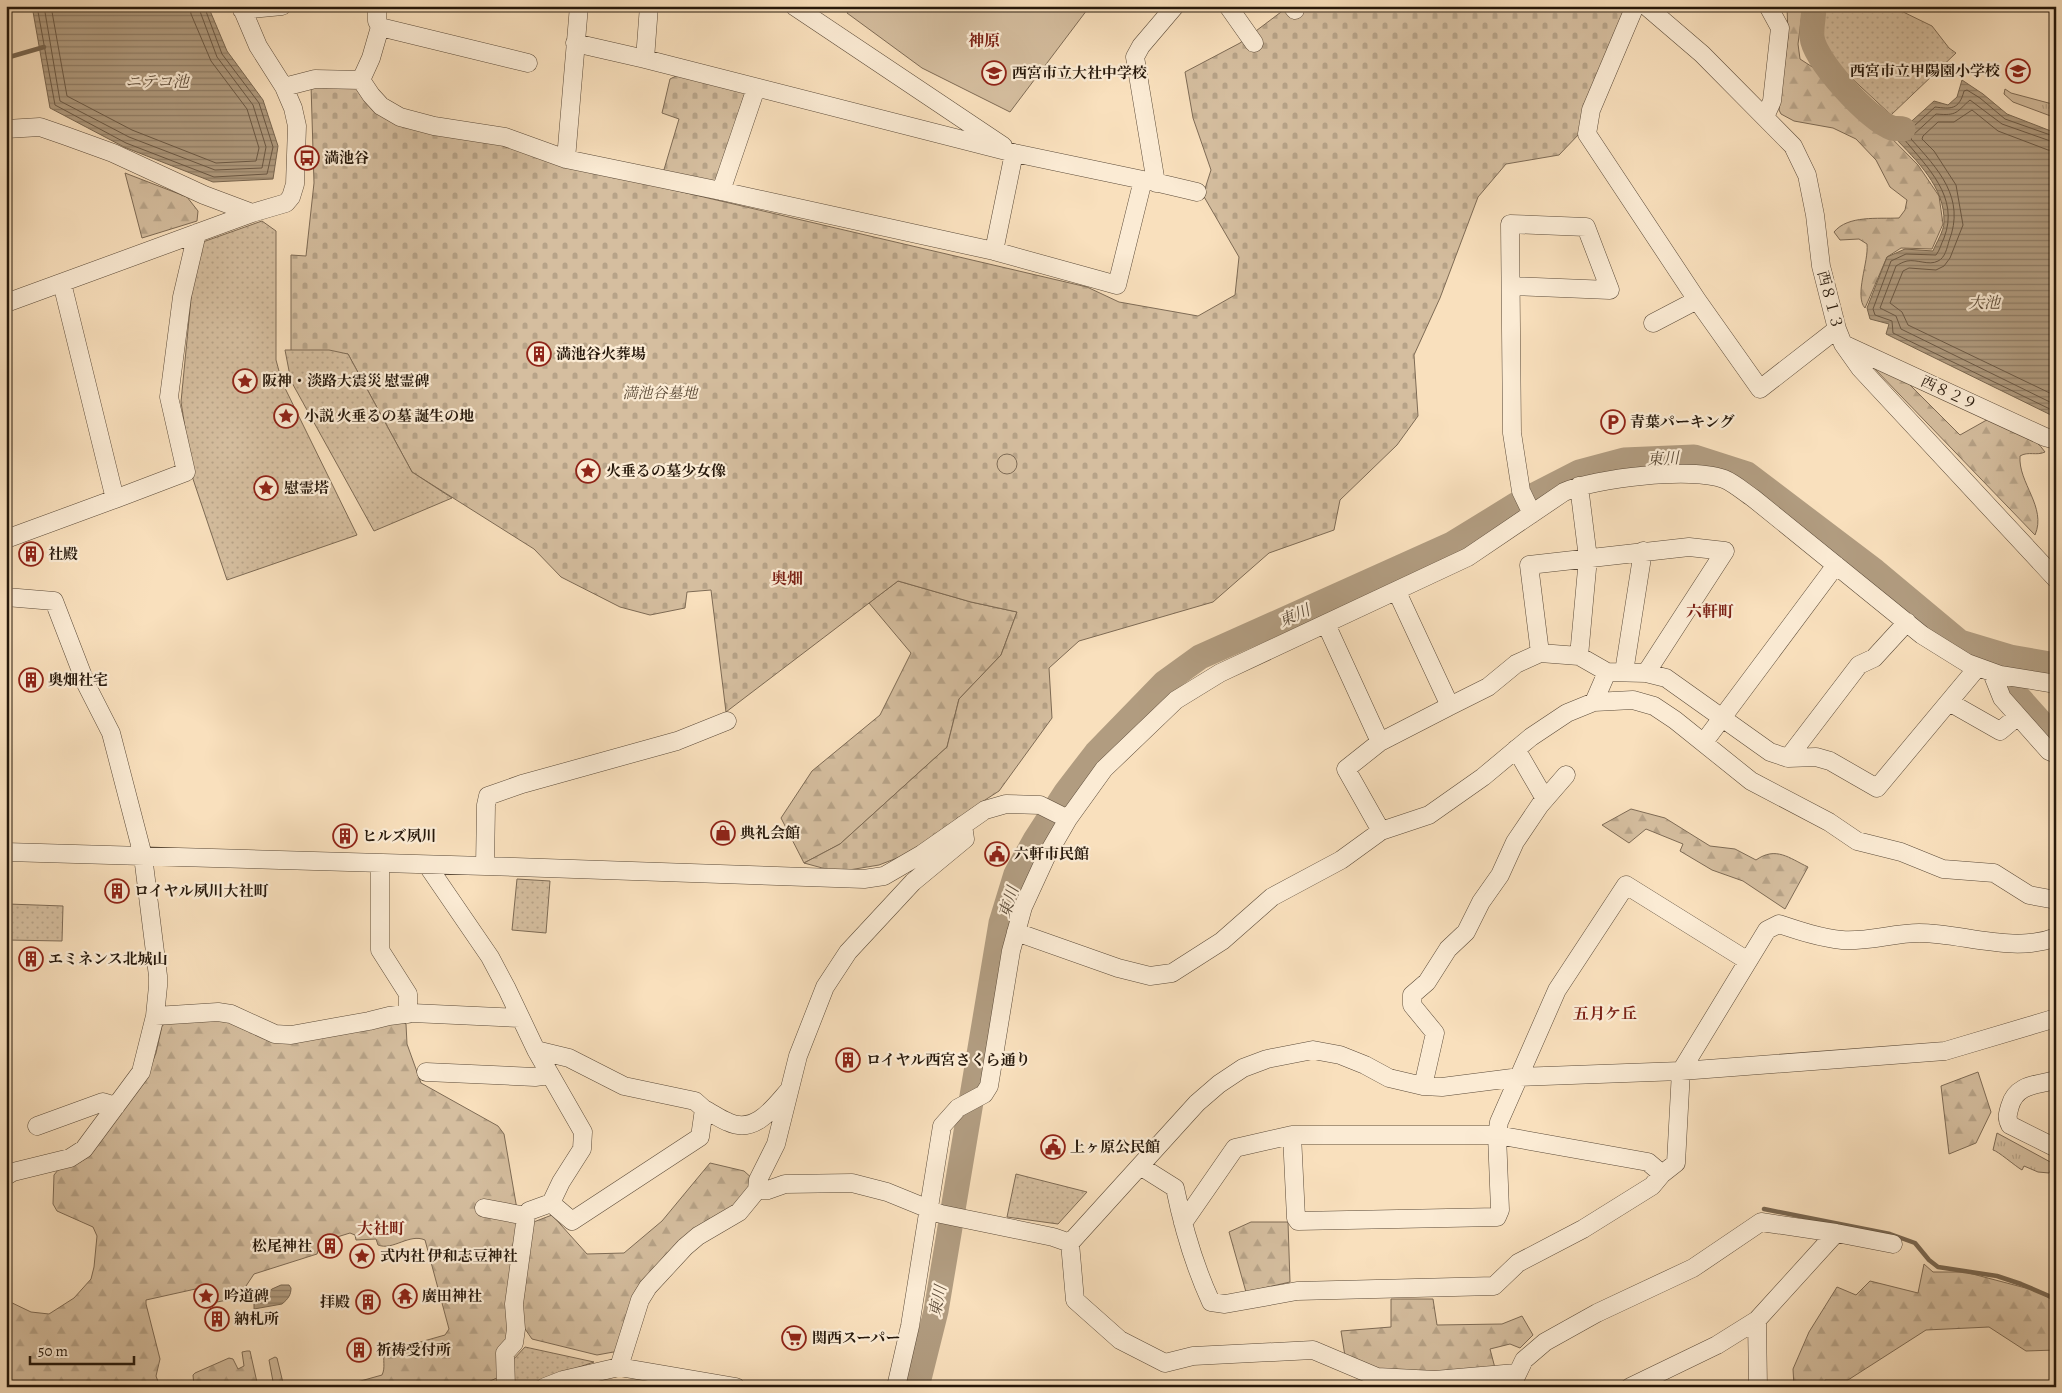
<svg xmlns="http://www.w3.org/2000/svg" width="2062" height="1393" font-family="Alegreya,'Noto Serif JP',serif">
  <defs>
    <pattern id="grass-tufts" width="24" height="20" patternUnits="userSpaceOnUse" patternTransform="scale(1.25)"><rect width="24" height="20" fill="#d5be9f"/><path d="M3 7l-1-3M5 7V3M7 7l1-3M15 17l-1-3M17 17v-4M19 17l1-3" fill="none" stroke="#b7a388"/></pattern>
    <pattern id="forest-firs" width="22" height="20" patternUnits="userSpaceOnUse" patternTransform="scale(1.25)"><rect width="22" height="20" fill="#d5be9f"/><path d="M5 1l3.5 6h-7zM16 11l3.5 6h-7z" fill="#b7a388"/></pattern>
    <pattern id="cemetery-stones" width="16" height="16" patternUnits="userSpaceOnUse" patternTransform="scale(1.25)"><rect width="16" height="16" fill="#d5be9f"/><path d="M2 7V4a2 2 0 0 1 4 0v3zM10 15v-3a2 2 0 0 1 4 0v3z" fill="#b7a388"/></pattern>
    <pattern id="park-dots" width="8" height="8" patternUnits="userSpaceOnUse" patternTransform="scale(1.25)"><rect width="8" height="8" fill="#d5be9f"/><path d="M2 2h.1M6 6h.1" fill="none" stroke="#b7a388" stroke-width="1.8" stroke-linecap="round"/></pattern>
    <pattern id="water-rules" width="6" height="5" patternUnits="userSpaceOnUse" patternTransform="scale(1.25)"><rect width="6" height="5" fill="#b19c80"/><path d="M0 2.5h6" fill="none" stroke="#907e67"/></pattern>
  </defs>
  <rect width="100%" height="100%" fill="#f9e0bd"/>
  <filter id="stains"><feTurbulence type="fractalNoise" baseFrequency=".004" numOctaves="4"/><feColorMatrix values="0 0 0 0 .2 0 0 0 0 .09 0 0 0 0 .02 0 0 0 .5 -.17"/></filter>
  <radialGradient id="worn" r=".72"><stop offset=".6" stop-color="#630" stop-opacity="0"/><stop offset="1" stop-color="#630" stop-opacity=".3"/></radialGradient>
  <!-- grass -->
  <path fill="url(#grass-tufts)" stroke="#7e6b55" d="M2005,89l6,4 45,12v13l-43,-16 -9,-8z
    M1997,1133l57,31 -5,9 -11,-1 -14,-6 -2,4c-7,-4 -24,-19 -29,-20z"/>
  <!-- forest -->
  <path fill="url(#forest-firs)" stroke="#7e6b55" d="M1787,6h16l-5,38 2,15 37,24 81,82 21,31 4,28 -11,25 -31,-1 -14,9 -22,51c-11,-12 4,-47 2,-64l-8,-5 -19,1 -6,-8c14,-17 44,-13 65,-14l6,-8 2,-10 -17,-13 -14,-27 -20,-21 -23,-11 -39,-7 -13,-7 -2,-4 9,-73z
    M125,173l62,24 11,14 -1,10 -55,17z
    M1873,367l32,13 55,55 32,-18c17,9 43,19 53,35 -8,4 -17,-1 -25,4 -2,27 27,51 15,79z
    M898,581l73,21 46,10 -16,43 -42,44 -12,48 -107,97 -36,19 -23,-45 31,-47 68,-56 31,-62 -42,-50z
    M1631,809l34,9 45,28 25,3 21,11c20,-14 33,-2 52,7l-23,42 -42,-28 -31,-11 -32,-19 3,-7 -37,-15 -17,14 -27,-18z
    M219,1017l53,22 131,-17 3,2 1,20 14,39 77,43 6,8 15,87 -6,105 -14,51 -22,10h-138l43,-12c4,-8 0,-15 3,-23l60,-17 4,-6 -24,-89c-16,-7 -32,11 -47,5l-2,-6 -20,1 -1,-5 -5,-2 -29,9 -4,12 -63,20 -16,24 -21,4 -4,-14 -4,-2 -63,14v4l14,55 -4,17 4,11h-154v-87l25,12 18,2 25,-16 17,-19 3,-12 3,-31 -4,-9 -36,-16 -4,-7 1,-29 4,-5 22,-8 8,-5 57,-76 11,-28 6,-27 4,-3z
    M1978,1072l13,40 -15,31 -27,11 -8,-68z
    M710,1163l34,8 10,9v8l-117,109 -18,54 -22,4 -65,-16 -9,-13 -2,-30 10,-73 21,-8 35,39 37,-1 38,-32z
    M1251,1222h37l2,60 -44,10 -17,-60z
    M1924,1264l9,8h32l72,19 19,11v48l-30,1 -37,-24 -63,3 -78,50h-23v7h-31l-1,-18 16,-37 28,-45 19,8 14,-14 48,12z
    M1391,1299h42l4,26 65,-1 20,-8 11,19 -13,13 -10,-4 -20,5 5,19 -53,5h-54l-43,-17 -4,-25 50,-4z
    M247,1351h3l8,36h-64l-1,-12 2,-2 34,-15 4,1 5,10 6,-3 -2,-14z
    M275,1357l2,1 7,29h-10l-5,-27z"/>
  <!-- cemetery -->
  <path fill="url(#cemetery-stones)" stroke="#7e6b55" d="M1289,6l339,1 -47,110 -1,16 -21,22 -53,9 -28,33 -38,101 -26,57 4,61 -21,29 -57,55 -6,30 -65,23 -56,49 -134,39 -30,27 3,50 -53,73 -28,18 -48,39 -44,17 -42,7 -33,-9 36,-19 107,-97 12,-48 42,-44 16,-43 -46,-10 -73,-21 -172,131 -15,-122 -24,2 -2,16 -35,7 -30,-8 -59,-30 -27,-28 -122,-77 -64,-118 -57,-3v-96l15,1 8,-73 -3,-98h46l21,27 124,30 61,22 524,123 32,15 79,14 37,-21 4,-38 -36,-62 8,-25 -18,-52 -8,-46 55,-29z
    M678,75l67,18 -29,89 -53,-9 16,-54 -17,-6 8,-34z"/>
  <!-- park -->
  <path fill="url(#park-dots)" stroke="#7e6b55" d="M1824,6h61l10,2 37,18 17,22 7,5 -65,62 -61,-57 -7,-14z
    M262,221l14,10v129l6,22 75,153 -130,45 -34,-101 -12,-77 12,-124 7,-35z
    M285,350h44l19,4 64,118 40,26 -78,33 -83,-150z
    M517,879l33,2 -4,52 -34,-3z
    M8,904l55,2 -1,35 -55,-1z
    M1016,1174l71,18 -29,32 -51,-7z
    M525,1347l69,15 -74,25h-6l-2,-26z"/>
  <!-- garden -->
  <path fill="#d5be9f" stroke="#7e6b55" d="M851,6h239l-80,106 -88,-44 -75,-55z
    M997 464a10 10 0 1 1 20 0a10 10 0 1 1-20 0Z"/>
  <!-- water -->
  <path fill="url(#water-rules)" stroke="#796751" d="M32,6h176l19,45 36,49 15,46 -5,33 -60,3 -89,-35 -74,-39z
    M1962,80l21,14 24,20 49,19 -1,284 -169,-83 3,-10 -19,-5 -3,-11 20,-51 18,-8 28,2c3,-8 11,-20 11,-29 1,-35 -27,-61 -50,-85l40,-36 14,4 9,-8z
    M281,1285h8l2,3c0,7 -3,11 -9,16l-28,5v-6l18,-14z"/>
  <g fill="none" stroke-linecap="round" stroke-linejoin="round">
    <!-- shore -->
    <path stroke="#6c5a46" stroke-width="1" d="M37,6l18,99 71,38 88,34 53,-3 6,-27 -14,-44 -37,-49 -18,-48
      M44,6l16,95 69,36 86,33 47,-2 4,-21 -13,-42 -36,-48 -19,-51
      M51,6l16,90 65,34 84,33 40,-2 3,-13 -12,-39 -36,-48 -20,-47 -1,-8
      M2056,137l-51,-18 -25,-21 -13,-8 -3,1c-5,19 -13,18 -29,16l-32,29v2c24,29 57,59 41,100 -3,6 -4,12 -8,17l-30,-1 -15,7 -18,48 2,6 17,6 1,12 163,79
      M2056,143l-54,-19 -32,-24c-14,12 -12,16 -34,14l-24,22 -1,3c27,30 55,59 38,102 -2,7 -4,17 -11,20 -9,5 -21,-2 -31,0 -4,1 -8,3 -11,5l-16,42 16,8 5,13 155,76
      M2056,151l-8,-1 -50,-19 -26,-21 -18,12h-16l-15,14 -1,3 12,12 22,34 7,40 -13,33 -6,8 -8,4 -27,-2 -6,3 -13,32 12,9 6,13 148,71"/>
    <!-- stream -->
    <path stroke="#796751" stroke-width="4.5" d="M6,58l38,-11
      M1764,1209l126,25 25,9 14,17 9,7 59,9 24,8 28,12 7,5"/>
    <!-- river -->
    <path stroke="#b19c80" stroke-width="25" d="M1814,6c0,10 -3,21 -2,31 2,23 58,84 80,91 3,1 8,0 11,1
      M2010,657l4,35 42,47
      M917,1387l19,-76 65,-388 15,-49 19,-34 31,-48 30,-39 68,-70 36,-26 252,-113 65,-40 62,-32 45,-12 70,-3 53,17 128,97 85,71 50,15 46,8"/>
    <!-- minor casing -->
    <g stroke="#5b4a38" stroke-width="19">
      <path id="minor" d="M794,6l209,140
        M1228,6l26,37
        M1292,6l3,4
        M1635,6l-44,104 -4,24 110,166 63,89 77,-60
        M1646,6l56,48 91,92 14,29 8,40 6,51 16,63 6,15 17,24 196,211
        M242,10l40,-4
        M380,27l148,36
        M645,59l4,-53
        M361,80l10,15 10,11 19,11 34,9 71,11 61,22 155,32 273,60 123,34 26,-105 -129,-27 -369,-94 -70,-16
        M361,80l10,-22 9,-31 -3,-6v-15
        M284,87l31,-8 46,1
        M1765,117l7,-16 8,-73 -12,-22
        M6,129l34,-2 26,9 47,17 91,42 48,18
        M566,159l13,-153
        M1146,180l51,12
        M1156,183l-21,-126 6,-11 34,-40
        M721,191l35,-103
        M994,251l20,-98
        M1511,286l99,4 -24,-63 -76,-3 2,209 9,58 11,23
        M6,303l246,-90 34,-10 5,-6 4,-13 2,-58 -4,-18 -9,-21 -26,-41 -17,-40
        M1653,323l44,-23
        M1843,344l202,93 11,3
        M1579,486l9,72 -9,98 28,16 -13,30
        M115,499l71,-27 -17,-75 13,-100 15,-64
        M6,539l109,-40 -53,-216
        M1397,592l53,114 38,-19 28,-23 24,-11 39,3
        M6,597l48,4 32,83 25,49 32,123 15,120v10l-3,30 -14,56 -57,77 -14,9 -57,14 -7,4
        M1326,624l54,118 70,-36
        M1540,653l-11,-88 160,-18 36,4 -79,122
        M1607,672l39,1 20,5 104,74 18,6 28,-1 14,4 47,27 100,-120
        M1624,672l19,-121
        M1992,673l10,25 47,53 7,3
        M1949,702l51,29 18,-15
        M1380,742l-34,27 35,62
        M1704,742l132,-177
        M1516,749l29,50
        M1788,758l71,-93 15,-7 33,-36
        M6,852l479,14 379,13 20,-3 38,-22 63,-44 21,-6 34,1 28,14
        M380,863v87l28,44v20
        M427,865l63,92 17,32 29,61 47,82 -1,17 -21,33 -10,21 -22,8 -3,5 -12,88 2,25 -2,14 -9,10 1,34
        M485,866l1,-61 2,-9 34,-12 155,-43 50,-20
        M1016,932l102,36 32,8 22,-3 50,-32 50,-44 69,-37 40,-29 48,-16 54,-38 48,-40 36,-24 27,-11 39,-2 21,6 21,14 76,61 78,41 28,19 44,11 42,17 51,4 35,22 27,5
        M155,1016l63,-4 13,2 44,20 16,1 78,-14 20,-5 23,-3 108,5
        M536,1050l33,8 55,28 71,15 9,8
        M426,1072l109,5 15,-2
        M2056,1080c-19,5 -40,4 -46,26 -2,7 -4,12 0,19l46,23
        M1423,1086l12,-53 -23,-28v-10l15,-13 21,-33 18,-17 15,-30 19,-27 15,-33 25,-37 26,-30
        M37,1126l66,-24 13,4
        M1292,1135l4,83 2,3 199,-4 3,-7 -3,-75 2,-13 58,-132 69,-105 122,76
        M1140,1166l35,22c8,39 19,77 36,114l14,2 72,-13 197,-5 24,-23 65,-34 69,-43 10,-12 14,-11 5,-92 86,-141 12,-6c21,7 42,14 63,16 26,2 52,-7 77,-7 43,0 95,21 137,4
        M757,1190h11l17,-6 67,-1 35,9 54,22 112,23 17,6 127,-140 22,-19 24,-16 24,-9 46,-9 27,5 25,10 24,13 34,8 19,1 78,-10 161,-6 264,-20 111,-33
        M551,1203l21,18 128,-84 4,-28c8,4 16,10 24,13 27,13 46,-15 61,-32
        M484,1208l42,8
        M1183,1223l52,-75 57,-13h205l151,27 14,12
        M1836,1233l57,11
        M1070,1243l5,57 45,40 45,23 28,-7 120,-6 64,27 58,3 81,-7
        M1757,1320l1,67
        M619,1367l21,-67 8,-13 37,-40 13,-11 41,-24 18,-22 1,-10 18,-36 22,-88 27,-69 23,-35 65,-70 52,-43 -2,-14
        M545,1387l18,-7 56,-13 117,20
        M896,1387l14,-61 32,-200 16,-18 26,-14 5,-8 22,-135 12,-44 23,-50 22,-38 36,-50 72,-69 44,-27 248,-116 96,-65c31,-14 128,-25 160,-13 10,4 20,13 29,19l169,137 45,28 33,12 56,9
        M1511,1387l13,-27 21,-18 52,-29 96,-45 68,-46 75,11 -79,87 -40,25 -87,42"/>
    </g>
    <!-- minor -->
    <use href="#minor" stroke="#fbebd4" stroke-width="18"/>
  </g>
  <!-- icons -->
  <defs>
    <g id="school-ring" transform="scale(1.25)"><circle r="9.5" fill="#fbebd4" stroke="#8f2418" stroke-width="1.5"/><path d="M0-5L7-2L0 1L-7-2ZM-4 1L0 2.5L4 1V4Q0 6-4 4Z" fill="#8f2418"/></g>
    <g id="bus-ring" transform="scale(1.25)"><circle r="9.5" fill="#fbebd4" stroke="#8f2418" stroke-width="1.5"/><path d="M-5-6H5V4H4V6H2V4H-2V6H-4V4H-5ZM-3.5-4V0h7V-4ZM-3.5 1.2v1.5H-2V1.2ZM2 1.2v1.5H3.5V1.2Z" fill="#8f2418"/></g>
    <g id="building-ring" transform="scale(1.25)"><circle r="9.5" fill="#fbebd4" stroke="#8f2418" stroke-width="1.5"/><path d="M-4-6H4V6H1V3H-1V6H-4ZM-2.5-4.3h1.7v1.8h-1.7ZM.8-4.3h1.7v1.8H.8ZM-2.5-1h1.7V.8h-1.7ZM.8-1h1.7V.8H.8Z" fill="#8f2418"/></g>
    <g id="sight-ring" transform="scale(1.25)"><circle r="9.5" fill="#fbebd4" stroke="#8f2418" stroke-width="1.5"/><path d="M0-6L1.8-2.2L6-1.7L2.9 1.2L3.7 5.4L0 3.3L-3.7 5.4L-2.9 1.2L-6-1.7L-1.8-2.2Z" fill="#8f2418"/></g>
    <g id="parking-ring" transform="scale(1.25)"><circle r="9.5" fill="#fbebd4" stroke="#8f2418" stroke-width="1.5"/><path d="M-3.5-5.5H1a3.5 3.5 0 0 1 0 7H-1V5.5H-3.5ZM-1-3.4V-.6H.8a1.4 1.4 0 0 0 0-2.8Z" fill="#8f2418"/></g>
    <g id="shop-ring" transform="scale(1.25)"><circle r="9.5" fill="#fbebd4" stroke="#8f2418" stroke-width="1.5"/><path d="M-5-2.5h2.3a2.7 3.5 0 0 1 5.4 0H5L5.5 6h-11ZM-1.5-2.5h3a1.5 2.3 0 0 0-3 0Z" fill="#8f2418"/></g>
    <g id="civic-ring" transform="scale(1.25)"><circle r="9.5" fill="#fbebd4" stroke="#8f2418" stroke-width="1.5"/><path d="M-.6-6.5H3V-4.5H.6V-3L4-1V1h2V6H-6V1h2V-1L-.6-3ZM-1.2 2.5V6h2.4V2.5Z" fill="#8f2418"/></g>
    <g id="temple-ring" transform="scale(1.25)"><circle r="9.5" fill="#fbebd4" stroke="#8f2418" stroke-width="1.5"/><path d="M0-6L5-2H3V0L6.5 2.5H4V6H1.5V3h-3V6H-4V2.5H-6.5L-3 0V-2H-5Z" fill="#8f2418"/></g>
    <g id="supermarket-ring" transform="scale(1.25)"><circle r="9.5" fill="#fbebd4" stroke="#8f2418" stroke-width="1.5"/><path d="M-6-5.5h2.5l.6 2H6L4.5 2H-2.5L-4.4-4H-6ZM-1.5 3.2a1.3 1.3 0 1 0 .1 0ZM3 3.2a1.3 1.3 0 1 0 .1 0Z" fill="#8f2418"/></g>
  </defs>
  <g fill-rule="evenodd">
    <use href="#school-ring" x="2018" y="71"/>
    <use href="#school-ring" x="994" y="73"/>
    <use href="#bus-ring" x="307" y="158"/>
    <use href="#building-ring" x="539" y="354"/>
    <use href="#sight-ring" x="245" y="381"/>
    <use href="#sight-ring" x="286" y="416"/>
    <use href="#parking-ring" x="1613" y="422"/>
    <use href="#sight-ring" x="588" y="471"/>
    <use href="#sight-ring" x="266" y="488"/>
    <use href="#building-ring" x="31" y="554"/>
    <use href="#building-ring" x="31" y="680"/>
    <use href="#shop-ring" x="723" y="833"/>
    <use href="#building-ring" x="345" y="836"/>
    <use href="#civic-ring" x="997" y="854"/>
    <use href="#building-ring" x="117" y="891"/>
    <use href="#building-ring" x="31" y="959"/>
    <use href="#building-ring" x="848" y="1060"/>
    <use href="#civic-ring" x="1053" y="1147"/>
    <use href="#building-ring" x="330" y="1246"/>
    <use href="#sight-ring" x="362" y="1256"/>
    <use href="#sight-ring" x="206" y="1296"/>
    <use href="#temple-ring" x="405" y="1296"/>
    <use href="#building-ring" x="368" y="1302"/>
    <use href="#building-ring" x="217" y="1319"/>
    <use href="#supermarket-ring" x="794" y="1338"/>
    <use href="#building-ring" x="359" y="1350"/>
  </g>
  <g text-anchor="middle" stroke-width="4.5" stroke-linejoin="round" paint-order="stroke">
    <!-- poi labels -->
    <g font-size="15" font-weight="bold" fill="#26180b" stroke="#fbebd4" text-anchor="start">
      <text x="2000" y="76" text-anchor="end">西宮市立甲陽園小学校</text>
      <text x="1012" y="78">西宮市立大社中学校</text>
      <text x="324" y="163">満池谷</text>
      <text x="556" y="359">満池谷火葬場</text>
      <text x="262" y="386">阪神・淡路大震災 慰霊碑</text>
      <text x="304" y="421">小説 火垂るの墓 誕生の地</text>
      <text x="1630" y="427">青葉パーキング</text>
      <text x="606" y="476">火垂るの墓少女像</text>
      <text x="284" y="493">慰霊塔</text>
      <text x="48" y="559">社殿</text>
      <text x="48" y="685">奥畑社宅</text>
      <text x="740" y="838">典礼会館</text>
      <text x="362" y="841">ヒルズ夙川</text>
      <text x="1014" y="859">六軒市民館</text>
      <text x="134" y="896">ロイヤル夙川大社町</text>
      <text x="48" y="964">エミネンス北城山</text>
      <text x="866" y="1065">ロイヤル西宮さくら通り</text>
      <text x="1070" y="1152">上ヶ原公民館</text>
      <text x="312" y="1251" text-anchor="end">松尾神社</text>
      <text x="380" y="1261">式内社 伊和志豆神社</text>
      <text x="224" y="1301">吟道碑</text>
      <text x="422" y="1301">廣田神社</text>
      <text x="350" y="1307" text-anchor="end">拝殿</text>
      <text x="234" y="1324">納札所</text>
      <text x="812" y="1343">関西スーパー</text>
      <text x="376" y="1355">祈祷受付所</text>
    </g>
    <!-- street labels -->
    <g font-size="15" fill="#26180b" stroke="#fbebd4">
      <text transform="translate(1830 300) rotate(75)" y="5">西８１３</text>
      <text transform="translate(1949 393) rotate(25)" y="5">西８２９</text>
    </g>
    <!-- park labels -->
    <g font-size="15" font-style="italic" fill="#5b4a37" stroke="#fbebd4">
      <text x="660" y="398">満池谷墓地</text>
    </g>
    <!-- neighbourhood labels -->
    <g font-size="16" font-weight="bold" fill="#7a1f14" stroke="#fbebd4">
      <text x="984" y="46">神原</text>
      <text x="787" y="584">奥畑</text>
      <text x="1710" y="617">六軒町</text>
      <text x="1605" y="1019">五月ケ丘</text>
      <text x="381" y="1234">大社町</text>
    </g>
    <!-- water labels -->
    <g font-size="16" font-style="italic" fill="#5e4d3a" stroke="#fbebd4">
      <text x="157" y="87">ニテコ池</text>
      <text x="1984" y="308">大池</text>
      <text transform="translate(1663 458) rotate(-3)" y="6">東川</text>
      <text transform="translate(1294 615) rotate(-24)" y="6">東川</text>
      <text transform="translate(1008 902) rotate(-73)" y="6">東川</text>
      <text transform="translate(937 1301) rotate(-79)" y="6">東川</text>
    </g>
  </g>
  <!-- margin -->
  <rect width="2062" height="1393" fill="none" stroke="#f9e0bd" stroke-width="25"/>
  <rect x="8" y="8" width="2047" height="1378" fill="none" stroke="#26180b" stroke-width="2.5"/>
  <rect x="12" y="12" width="2037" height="1368" fill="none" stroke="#26180b"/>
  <!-- scale -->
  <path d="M30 1356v8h104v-8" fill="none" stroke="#26180b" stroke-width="2.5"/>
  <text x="38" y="1356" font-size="15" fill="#26180b" stroke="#fbebd4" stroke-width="4" paint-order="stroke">50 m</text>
  <rect width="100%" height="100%" filter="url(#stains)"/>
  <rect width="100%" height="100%" fill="url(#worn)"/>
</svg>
